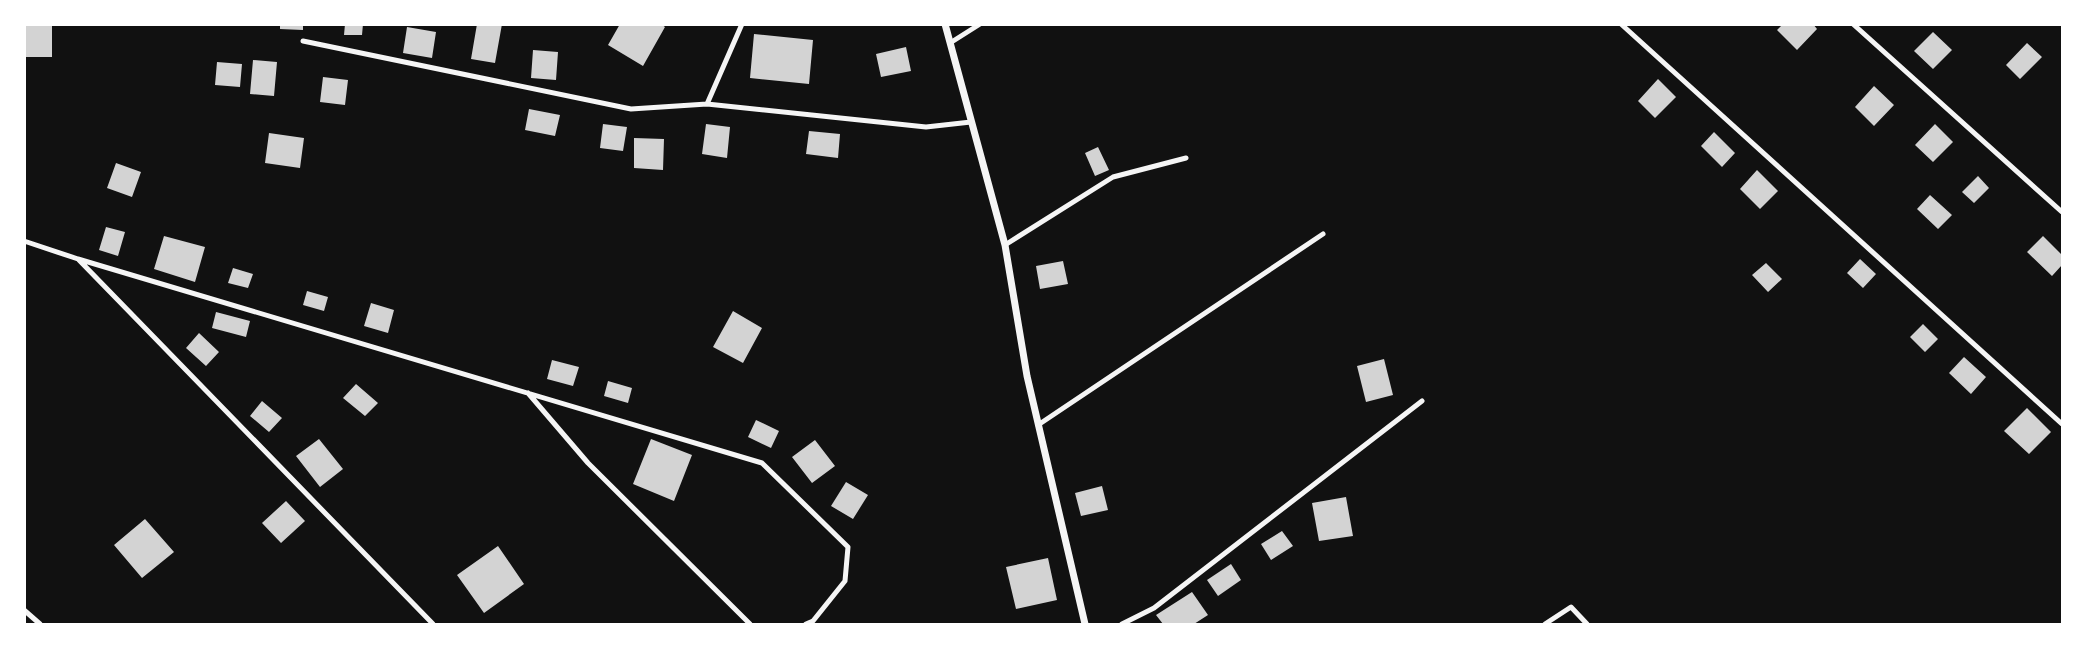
<svg xmlns="http://www.w3.org/2000/svg" width="2087" height="649" font-family="Roboto,sans-serif">
  <rect width="100%" height="100%" fill="#111"/>
  <!-- building -->
  <path fill="#d3d3d3" d="M24,24h28v33h-28z
    M280,24h23v6l-23,-1z
    M345,24h18l-1,11h-18z
    M477,24h25l-7,39 -24,-4z
    M620,24h41l4,3 -22,39 -35,-21z
    M1783,24h30l4,5 -20,21 -20,-20z
    M407,27l29,5 -4,26 -29,-5z
    M1933,32l19,18 -19,19 -19,-18z
    M754,34l59,6 -4,44 -59,-6z
    M2027,43l15,14 -22,22 -14,-14z
    M906,47l5,24 -30,6 -5,-23z
    M533,50l25,2 -2,28 -25,-2z
    M253,60l24,2 -3,34 -24,-2z
    M217,62l25,2 -2,23 -25,-2z
    M323,77l25,3 -3,25 -25,-3z
    M1658,79l18,18 -21,21 -17,-17z
    M1874,86l20,19 -20,21 -19,-19z
    M529,109l31,6 -5,21 -30,-6z
    M603,124l24,3 -4,24 -23,-3z
    M706,124l24,3 -3,31 -25,-4z
    M1935,124l18,18 -20,20 -18,-17z
    M809,131l31,3 -2,24 -32,-4z
    M1714,132l21,21 -13,14 -21,-21z
    M269,133l35,5 -4,30 -35,-5z
    M634,138l30,1 -1,31 -29,-2z
    M1098,147l11,23 -14,6 -10,-23z
    M116,163l25,9 -9,25 -25,-9z
    M1757,170l21,21 -18,18 -20,-20z
    M1978,176l11,12 -15,15 -12,-11z
    M1930,195l22,20 -14,14 -21,-20z
    M106,227l19,5 -7,24 -19,-6z
    M164,236l41,11 -10,35 -41,-13z
    M2043,236l19,19v10l-10,11 -25,-24z
    M1860,259l16,15 -13,14 -16,-15z
    M1063,261l5,23 -28,5 -4,-23z
    M1766,263l16,16 -14,13 -16,-17z
    M233,268l20,6 -5,14 -20,-5z
    M307,291l21,6 -4,14 -21,-6z
    M371,303l23,7 -6,23 -24,-7z
    M733,311l29,17 -19,35 -30,-16z
    M216,312l34,9 -4,16 -34,-9z
    M1923,324l15,15 -13,13 -15,-15z
    M199,333l20,19 -13,14 -20,-18z
    M1964,357l22,20 -15,17 -22,-21z
    M1384,359l9,36 -27,7 -9,-36z
    M552,360l27,7 -6,19 -26,-7z
    M608,381l24,7 -4,15 -24,-7z
    M356,384l22,19 -13,13 -22,-18z
    M262,401l20,17 -13,14 -19,-16z
    M2027,408l24,24 -22,22 -25,-23z
    M756,420l23,11 -8,17 -23,-11z
    M319,439l24,30 -23,18 -24,-31z
    M651,439l41,16 -18,46 -41,-17z
    M815,440l20,26 -23,17 -20,-26z
    M846,482l22,13 -15,24 -22,-13z
    M1102,486l6,24 -27,6 -6,-23z
    M1346,497l7,39 -34,5 -7,-38z
    M286,501l19,20 -24,22 -19,-20z
    M145,519l29,33 -32,26 -28,-33z
    M1282,531l11,15 -22,14 -10,-16z
    M498,546l26,38 -40,29 -27,-38z
    M1048,558l9,42 -41,9 -10,-42z
    M1231,564l10,16 -23,16 -11,-16z
    M1192,592l16,23 -14,9h-31l-7,-9z"/>
  <g fill="none" stroke-linecap="round" stroke-linejoin="round">
    <!-- service -->
    <path stroke="#f5f5f5" stroke-width="5" d="M1621,24l441,400
      M1853,24l209,188
      M303,41l328,68 76,-5 219,23 45,-5
      M950,43l30,-19
      M707,104l35,-80
      M24,241l54,18
      M1005,245l108,-68 73,-19
      M528,393l60,70 162,161
      M1038,425l285,-191
      M24,610l16,14
      M433,624l-355,-365 684,204 86,84 -3,34 -32,40 -7,3
      M1122,624l32,-16 268,-207
      M1545,624l26,-17 16,17"/>
    <!-- minor -->
    <path stroke="#f5f5f5" stroke-width="7" d="M945,24l60,221 22,131 58,248"/>
  </g>
  <!-- border -->
  <rect width="2087" height="649" fill="none" stroke="#ffffff" stroke-width="52"/>
</svg>
